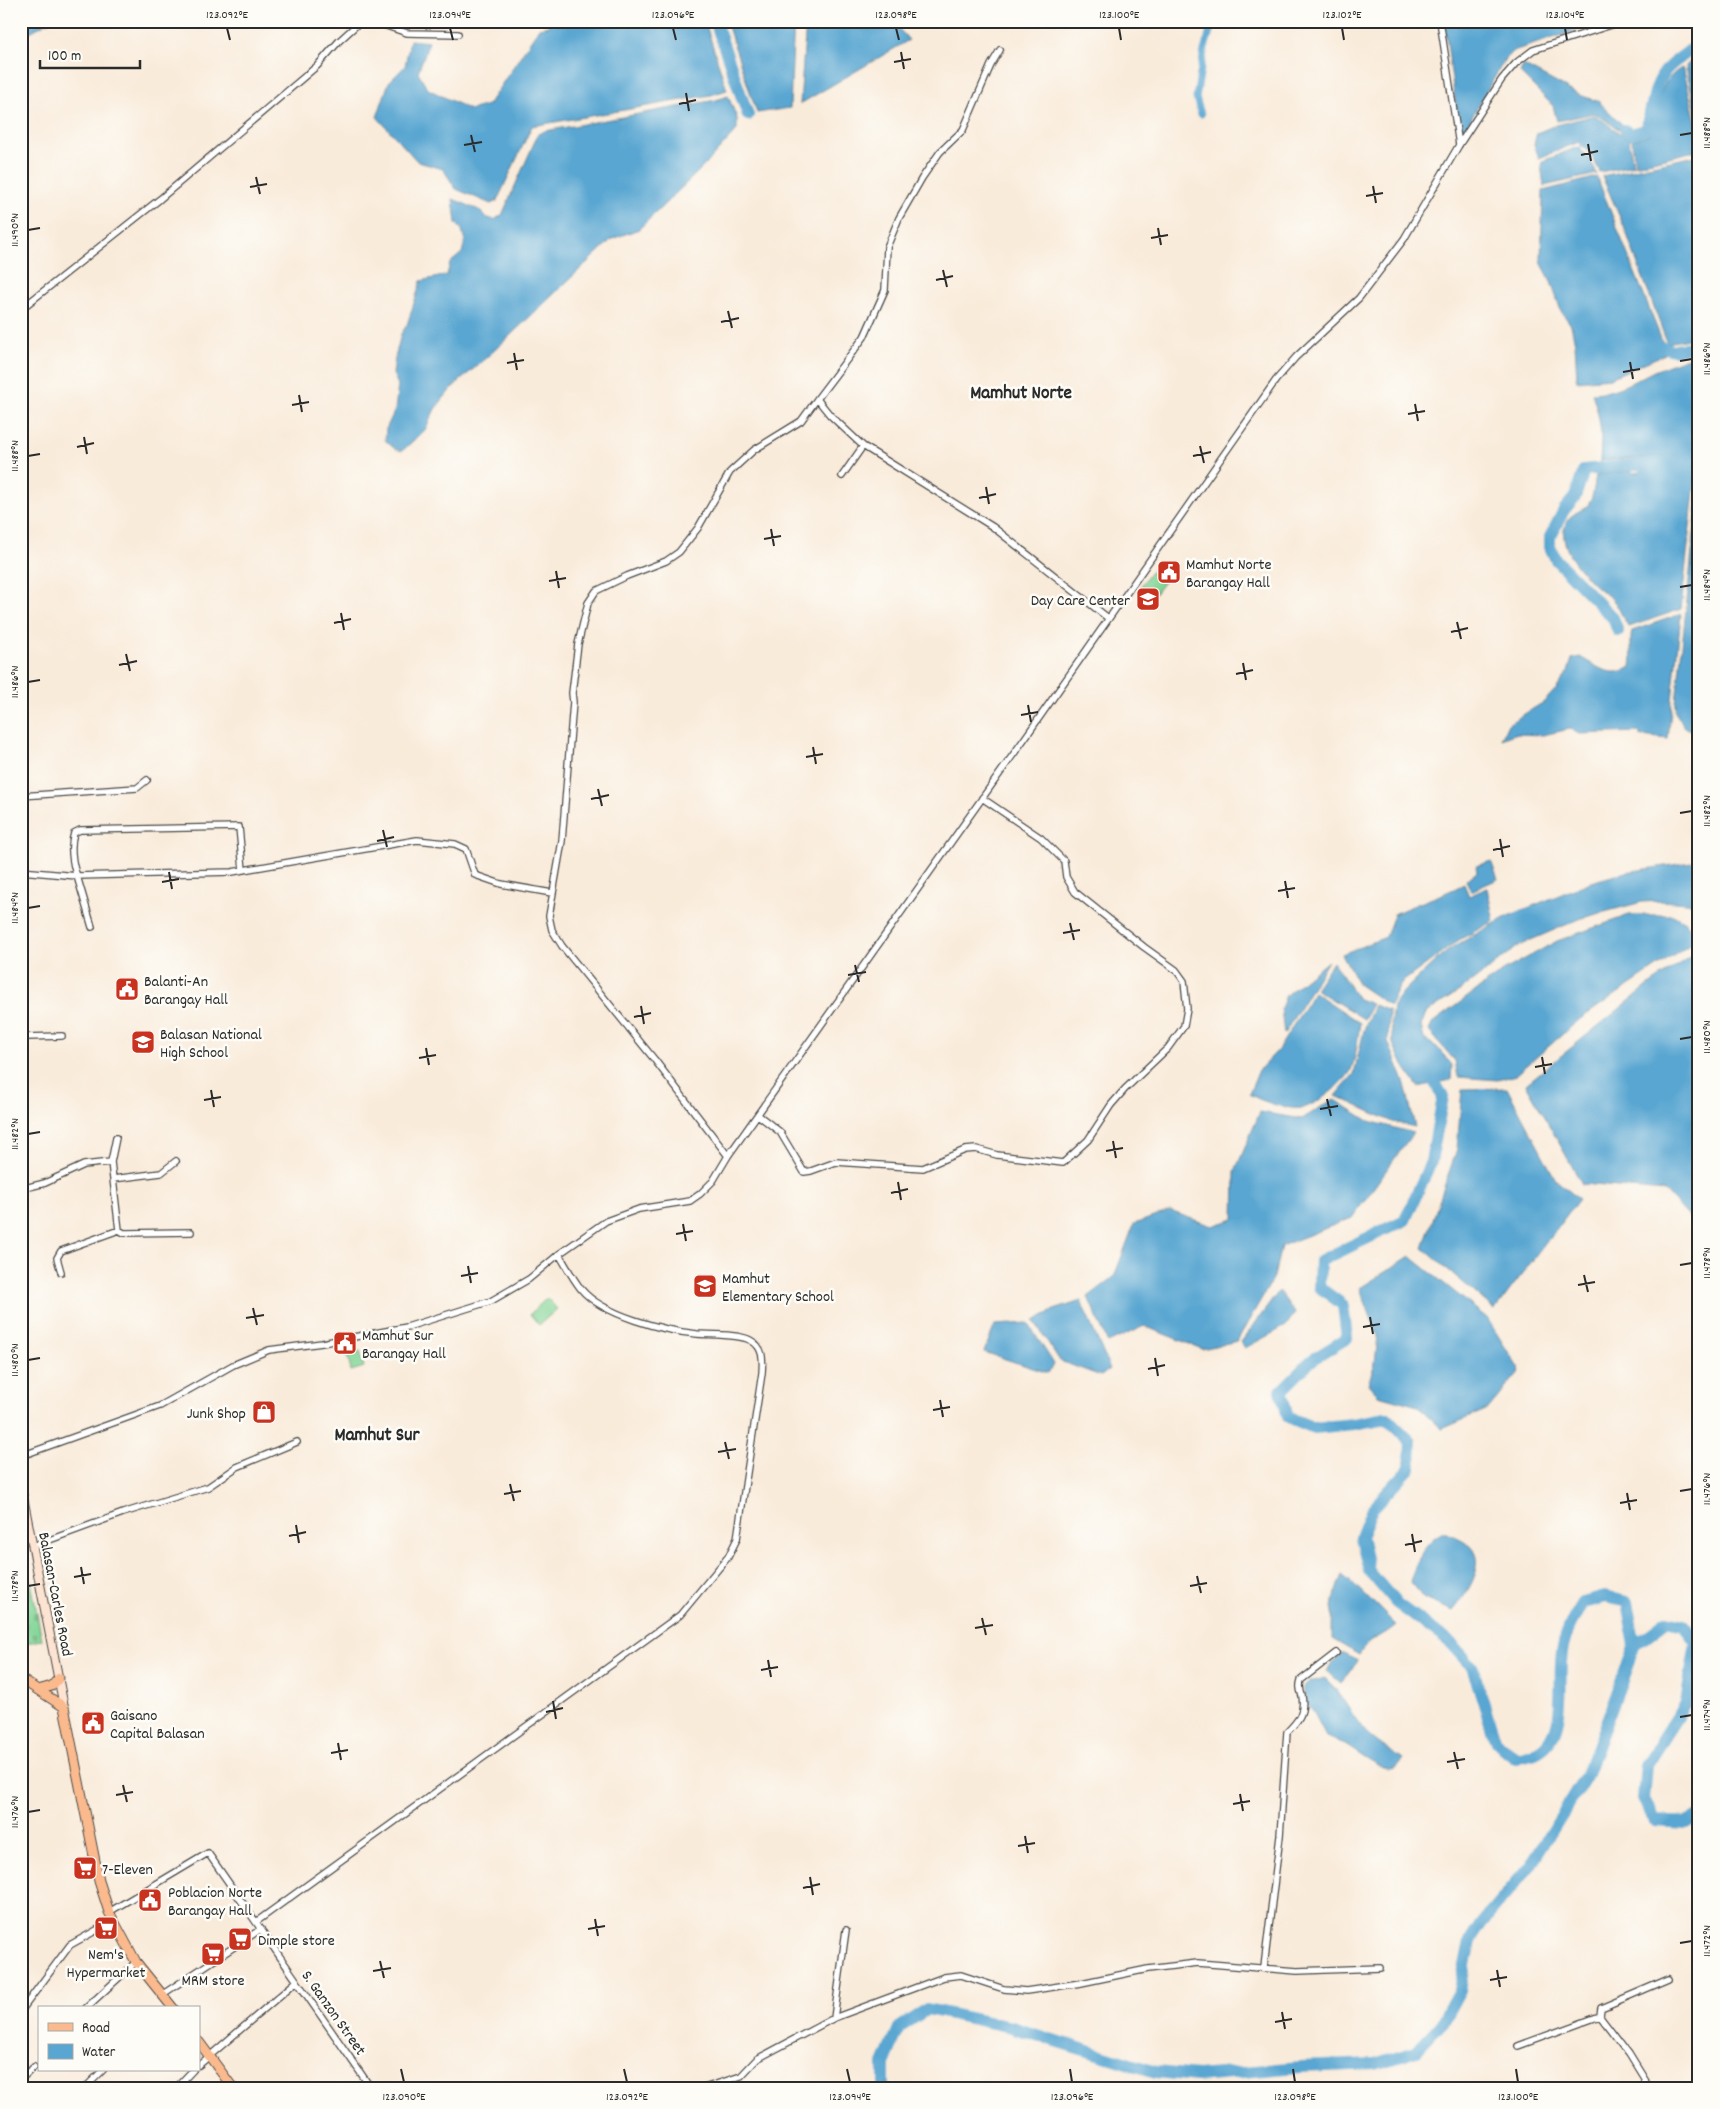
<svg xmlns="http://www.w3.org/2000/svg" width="1720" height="2109" font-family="Dekko,sans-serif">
  <defs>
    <pattern id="cemetery-stones" width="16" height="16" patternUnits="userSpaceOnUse" patternTransform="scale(1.25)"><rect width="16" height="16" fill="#83d597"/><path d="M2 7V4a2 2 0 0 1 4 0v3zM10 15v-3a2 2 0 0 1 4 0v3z" fill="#71b782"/></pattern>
  </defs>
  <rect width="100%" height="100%" fill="#fdfcf7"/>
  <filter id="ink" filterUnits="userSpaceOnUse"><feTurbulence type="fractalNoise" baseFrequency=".02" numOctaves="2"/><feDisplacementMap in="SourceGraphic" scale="10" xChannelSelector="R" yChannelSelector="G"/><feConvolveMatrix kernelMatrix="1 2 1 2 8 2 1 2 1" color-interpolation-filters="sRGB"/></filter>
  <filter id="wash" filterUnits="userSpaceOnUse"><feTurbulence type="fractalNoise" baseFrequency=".0096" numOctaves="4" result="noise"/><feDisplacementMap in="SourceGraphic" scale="20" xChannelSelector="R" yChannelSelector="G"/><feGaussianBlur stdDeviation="1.12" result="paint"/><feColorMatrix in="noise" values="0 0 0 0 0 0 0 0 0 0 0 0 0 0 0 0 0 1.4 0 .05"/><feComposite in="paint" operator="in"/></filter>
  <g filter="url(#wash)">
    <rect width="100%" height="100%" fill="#f9ebda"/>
    <!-- cemetery -->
    <path fill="url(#cemetery-stones)" stroke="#578061" d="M21,1530l21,110 -21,4z"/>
    <!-- pitch -->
    <path fill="#83d597" stroke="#578061" d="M1156,566l13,9 -15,20 -13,-10z
      M547,1298l10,11 -18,16 -9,-11z
      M360,1351l4,16 -13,4 -4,-17z"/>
    <!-- water -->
    <path fill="#58a6d1" stroke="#42687e" d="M21,21h29l-29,16z
      M550,21h157l-1,4 21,65 -16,5 -179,31 -35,75 -6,3 -35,-15 -13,-20 -25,-7 -41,-45 12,-35 16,-16 5,-26 19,2 -11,30 10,17 42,21 18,-5 51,-77 9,-2z
      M726,21h68l-4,87 -33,5z
      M806,21h86l17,19 -109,64z
      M909,21h32l-24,6z
      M1444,21h161l-92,30 -8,8 -45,79z
      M1699,52v73l-13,-59z
      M1523,65l56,30 19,6 29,28 -3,4 -29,-20 -38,8 -4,-15 -33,-33z
      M1682,68l2,3 15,64v15l-64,15 -3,-25 17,-5c6,-22 10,-56 33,-67z
      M728,96l9,22v12l-32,35 -66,64 -27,10 -115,109 -45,40 -17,21 -10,21 -23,21 -7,-2 -10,-9 1,-11 9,-19 3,-25 -5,-11 2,-16 6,-24 6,-9 14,-44 26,-6 3,-12 12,-10 3,-12 -3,-11 -6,-7 -3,-24 26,11 7,7 8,3 8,-5 36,-81 7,-3 171,-31z
      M1595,115l34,25 4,25 -33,7 -8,-16 -13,-14 -40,16 -5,-14 3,-11 16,-7z
      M1644,128l5,1 -3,6 -15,3 -6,-4 4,-4 9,1z
      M1578,147l11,11 8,16 -53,12 -3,-21 2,-4z
      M1699,155v182l-32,6 -42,-114 -23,-53z
      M1597,177l65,164 3,13 -55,24 -33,3 -2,-38 -4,-18 -10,-14 -11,-32 -9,-17 2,-71z
      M1699,354v99l-99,8c2,-30 1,-40 -8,-68 25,-1 40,-11 62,-22 15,-6 30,-12 45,-17z
      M1673,464h24l-16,145 -52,18c-7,-9 -9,-19 -17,-28 -4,-4 -9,-6 -13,-10 -16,-14 -45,-44 -32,-68 5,-8 15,-10 21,-16 6,-8 6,-20 8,-30l35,-4 3,2 6,-1 1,-2z
      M1699,488v243l-3,2 -11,-6 -10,-15z
      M1681,614l-13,125 -27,-3 -2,-4 -60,2 -9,-5 -27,6 -29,-1 -13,5 7,-15 36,-22 13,-14 11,-16 4,-13 8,-2c18,10 31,22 51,10 2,-13 -2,-24 1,-36z
      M1491,861l7,18 -27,12 -5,-11 11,-8 -1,-6z
      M1692,862h7v42l-37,-3 -20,1 -60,16 -51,22 -15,8 -55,42 -35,23 -5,13 3,13 13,8 15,18 -1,15 -33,7 -15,-22 -10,-21 -2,-21 2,-17 10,-14 32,-31 18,-14 55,-31 83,-34 35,-10z
      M1464,884l5,12 18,-8 7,33 -35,19 -58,43 -11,23 -31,-21 -17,-31 44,-17 8,-23c23,-11 47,-18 70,-30z
      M1629,915h44l12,7 13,17 -118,80 -64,56 -18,5 -40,-3 -3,-16 -26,-30 3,-8 71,-52 54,-30z
      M1699,950v278l-34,-37 -83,-7 -56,-100 123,-99z
      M1328,961l-44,73 -3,-26 5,-13z
      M1333,962l25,37 14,5 -8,15 -49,-30z
      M1314,992l46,31c-2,13 -4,37 -10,49 -7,12 -36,35 -49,36 -15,2 -40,-7 -52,-14l10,-24 19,-20z
      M1374,1005l15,6 -1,30 17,43 10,43 -22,-5 -57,-26 18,-22 10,-44z
      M1507,1088l49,92 23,19 -84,111 -72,-62 34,-99 5,-60z
      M1334,1099l35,22 44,12 -61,85 -71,28 -7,31 -37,64 -35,8 -58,-23 -36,17 -20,-46 26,-20 20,-53 36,-13 42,15 22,-7 1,-48 25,-59 42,7z
      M1410,1256l77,62 33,53 -32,38 -46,20 -24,-23 -40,-11 -10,-11 7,-21 3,-27 -18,-48z
      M1279,1291l16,22 -9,13 -41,22 -4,-6z
      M1081,1301l29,68 -9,7 -41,-15 -26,-40 20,-11z
      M1028,1323l26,41 -6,9 -64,-21 11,-27z
      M1444,1532c11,4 28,10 32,22 7,17 -13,45 -23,57l-28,-12 -15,-18c8,-20 13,-40 34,-49z
      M1342,1575l19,15 35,35c-13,12 -28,14 -37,30l-27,-16c0,-23 0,-43 10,-64z
      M1341,1653l17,8 -17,22 -14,-12z
      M1325,1678c16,15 25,35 40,53 10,11 26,20 38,29 -3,4 -7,9 -13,9 -16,0 -44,-28 -64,-33l-12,-23 -10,-13v-13l6,-5z"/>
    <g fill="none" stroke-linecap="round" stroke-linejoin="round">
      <!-- stream -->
      <path stroke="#58a6d1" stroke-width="2" d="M1580,147l2,-2
        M1589,158l3,-2"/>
      <!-- canal -->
      <path stroke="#58a6d1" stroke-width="7" d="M1201,114l-5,-16 8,-47 9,-30"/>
      <!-- river -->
      <path stroke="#58a6d1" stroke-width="12" d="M715,21l33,94
        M1626,131l5,3 14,-4c8,-20 7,-45 23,-62 10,-11 22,-14 31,-28
        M1664,347l5,2
        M1676,350l23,-5
        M1618,631l-5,-13 -57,-58 -6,-13v-10l14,-27 11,-13 9,-27 115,-12
        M1635,1645l31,-24 18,4 12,18 -10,60 -40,62 -3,34 12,22 31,2 13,-8
        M884,2088v-24l15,-36 28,-19 84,18 145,45 41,4 103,-9 75,-3 41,-13 26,-28 18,-33 10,-49 11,-17 49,-58 56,-90 49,-131 -8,-43 -22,-5 -22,6c-11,18 -18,29 -21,50 -5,28 8,85 -27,100 -6,2 -13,3 -19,5l-20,-16 -24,-76 -21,-23 -55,-40 -27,-32 -8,-34 11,-28 38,-41 1,-26 -24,-24 -34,6 -39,4 -26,-11 -7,-26 31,-31 35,-22 -4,-33 -24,-18 1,-26 85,-41 26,-58 12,-65 -15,-27"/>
    </g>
  </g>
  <g filter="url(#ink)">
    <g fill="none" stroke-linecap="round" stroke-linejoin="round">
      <!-- minor casing -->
      <g stroke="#4a4845" stroke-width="8">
        <path id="minor" d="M372,21l35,12 51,1
          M1440,21l19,124
          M1000,50l-9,15 -28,65 -23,22 -18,26 -23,40 -12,29 -2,43 -21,47 -47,62 13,16 33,31 130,81 115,91
          M21,309l139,-110 157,-133 22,-25 22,-20
          M842,476l21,-30
          M21,527l3,5 -3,5
          M21,796l116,-8 10,-8
          M243,870l-4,-43 -159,3 -6,3c-4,12 -2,31 3,43l155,-4 185,-32 38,4 11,5 9,26 26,9 51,9
          M21,871l56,5 15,51
          M21,1033l6,4 35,-1
          M758,1115l22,17 24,40 7,-1 25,-9 87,6 42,-18 11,-1 21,6 66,8 25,-23 23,-35 14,-16 43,-41 16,-22 3,-17 -3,-28 -8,-11 -32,-23 -69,-55 -9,-15 -2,-16 -23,-23 -59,-40
          M728,1156l-74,-97 -92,-113 -10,-16 -3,-14 13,-75 11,-139 -1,-9 6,-49 10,-41 8,-12 31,-15 39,-15 13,-9 19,-24 32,-56 24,-22 47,-29 16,-22
          M111,1162l8,68 5,3 67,-1
          M113,1179l48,-6 15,-12
          M21,1189l24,-6 39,-18 27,-3 5,-24
          M61,1272l-4,-14 4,-7 58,-21
          M21,1456l139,-50 73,-41 36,-15 53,-7 85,-16 84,-26 38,-22 30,-25 47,-33 33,-12 51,-8 10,-7 13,-13 15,-25 297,-418 251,-358 20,-23 63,-59 45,-59 55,-94 43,-66 14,-16 17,-13 91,-29
          M33,1546l90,-33 85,-26 29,-20 60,-25
          M109,1912l99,-59 163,235
          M256,1922l424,-307 48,-58 9,-18 25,-166c1,-13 2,-26 -12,-33 -11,-6 -39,-5 -53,-6 -32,-3 -95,-19 -116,-45 -8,-10 -15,-23 -22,-35
          M1264,1967l16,-131 7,-104c11,-11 18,-19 15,-36 -2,-6 -3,-10 -1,-16l35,-27
          M163,1994l98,-65
          M86,2008l50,-46
          M21,2011l49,-66 43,-24
          M834,2018l12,-88
          M1518,2046l82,-30
          M199,2065l98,-84
          M21,2079l13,-12
          M85,2088l18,-18
          M176,2088l17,-18
          M704,2088l37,-12 16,-17 77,-41 110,-41 17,-2 43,14 22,2 55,-8 67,-14 50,-6 99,8 83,-3
          M1650,2088l-21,-34 -29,-38 1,-8 68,-29"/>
      </g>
      <!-- secondary casing -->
      <g stroke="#4a4845" stroke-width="10">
        <path id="secondary" d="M21,1487l43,220"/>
      </g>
      <!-- primary casing -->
      <g stroke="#4a4845" stroke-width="11">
        <path id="primary" d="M21,1679l43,28 35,174 10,31 27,50 37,46
          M38,1690l14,-4 7,-8
          M199,2042l34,46"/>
      </g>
      <!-- minor -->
      <use href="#minor" stroke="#fff" stroke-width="5.5"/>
      <!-- secondary -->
      <use href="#secondary" stroke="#fde3d1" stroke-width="8"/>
      <!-- primary -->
      <use href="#primary" stroke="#fbba8d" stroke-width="9"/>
    </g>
  </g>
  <!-- ticks -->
  <path fill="none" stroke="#2b2b2b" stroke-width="2" d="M227,28l3,12M450,28l3,12M673,28l3,12M896,28l3,12M1119,28l2,12M1342,28l2,12M1565,28l2,12M901,52l3,17M894,62l17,-3M686,93l3,18M679,104l17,-4M471,135l4,17M1680,135l12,-2M1588,144l3,17M464,145l18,-3M1581,155l17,-4M256,177l4,17M1373,186l3,17M250,187l17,-3M1366,196l17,-3M1158,228l3,17M28,230l12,-2M1151,238l17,-3M943,270l4,17M936,280l17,-4M728,311l4,17M721,322l18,-4M514,353l3,17M1680,361l12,-2M1630,362l3,17M507,363l17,-3M1623,372l17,-3M299,395l3,17M1415,404l3,17M292,405l17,-3M1408,414l17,-3M84,437l3,17M1200,446l4,17M77,447l17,-4M28,456l12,-2M1193,456l18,-4M986,487l3,17M979,498l17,-4M771,529l3,17M764,539l17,-3M556,571l3,17M549,581l17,-3M1680,587l12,-2M341,613l3,17M1457,622l4,17M334,623l17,-4M1451,632l17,-4M126,654l4,17M1243,663l3,17M119,665l18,-4M1236,674l17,-4M28,682l12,-2M1028,705l3,17M1021,715l17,-3M813,747l3,17M806,757l17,-3M598,789l4,17M591,799l18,-4M1680,813l12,-2M383,830l4,17M1500,839l3,18M377,841l17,-4M1493,850l17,-4M169,872l3,17M1285,881l3,17M162,882l17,-3M1278,891l17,-3M28,908l12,-2M1070,923l4,17M1063,933l17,-3M855,965l4,17M848,975l18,-3M641,1006l3,18M634,1017l17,-4M1680,1039l12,-2M426,1048l3,17M1542,1057l3,17M419,1058l17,-3M1535,1067l17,-3M211,1090l3,17M1327,1099l4,17M204,1100l17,-3M1320,1109l18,-3M28,1134l12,-2M1113,1141l3,17M1106,1151l17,-3M898,1182l3,18M891,1193l17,-4M683,1224l3,17M676,1234l17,-3M1680,1265l12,-2M468,1266l3,17M1584,1275l4,17M461,1276l17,-3M1578,1285l17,-3M253,1308l4,17M1370,1317l3,17M246,1318l18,-3M1363,1327l17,-3M1155,1358l3,18M28,1360l12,-2M1148,1369l17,-4M940,1400l3,17M933,1410l17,-3M725,1442l4,17M718,1452l18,-3M510,1484l4,17M1680,1491l12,-2M1627,1493l3,17M504,1494l17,-3M1620,1503l17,-3M296,1525l3,18M1412,1534l3,18M289,1536l17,-4M1405,1545l17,-4M81,1567l3,17M1197,1576l4,17M74,1577l17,-3M28,1586l12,-2M1190,1586l17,-3M982,1618l4,17M975,1628l18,-3M768,1660l3,17M761,1670l17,-3M553,1701l3,18M546,1712l17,-4M1680,1717l12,-2M338,1743l3,17M1454,1752l4,17M331,1753l17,-3M1447,1762l18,-3M123,1785l4,17M1240,1794l3,17M116,1795l17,-3M1233,1804l17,-3M28,1812l12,-2M1025,1836l3,17M1018,1846l17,-3M810,1877l3,18M803,1888l17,-4M595,1919l3,17M588,1929l17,-3M1680,1943l12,-2M380,1961l4,17M1497,1970l3,17M373,1971l18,-3M1490,1980l17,-3M1282,2012l3,17M1275,2022l17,-3M401,2069l3,13M624,2069l3,13M847,2069l3,13M1070,2069l2,13M1293,2069l2,13M1516,2069l2,13"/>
  <!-- icons -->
  <defs>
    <g id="civic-square" transform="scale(1.25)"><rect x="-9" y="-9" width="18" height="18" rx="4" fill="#c8321e" stroke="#fdfcf7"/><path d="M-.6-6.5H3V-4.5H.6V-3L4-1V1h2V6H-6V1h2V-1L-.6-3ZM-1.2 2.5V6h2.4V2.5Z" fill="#fff"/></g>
    <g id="school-square" transform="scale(1.25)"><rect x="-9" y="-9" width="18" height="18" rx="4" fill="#c8321e" stroke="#fdfcf7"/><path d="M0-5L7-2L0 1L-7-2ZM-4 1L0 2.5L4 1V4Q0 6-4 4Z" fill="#fff"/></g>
    <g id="shop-square" transform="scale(1.25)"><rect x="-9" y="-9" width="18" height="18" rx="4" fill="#c8321e" stroke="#fdfcf7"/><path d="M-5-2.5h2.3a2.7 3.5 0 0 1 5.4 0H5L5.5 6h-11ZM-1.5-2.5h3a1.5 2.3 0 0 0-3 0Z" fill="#fff"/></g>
    <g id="supermarket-square" transform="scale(1.25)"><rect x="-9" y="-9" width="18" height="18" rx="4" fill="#c8321e" stroke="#fdfcf7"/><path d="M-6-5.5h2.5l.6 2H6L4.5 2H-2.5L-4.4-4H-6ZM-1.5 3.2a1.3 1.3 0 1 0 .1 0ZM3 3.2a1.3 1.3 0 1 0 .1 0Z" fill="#fff"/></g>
  </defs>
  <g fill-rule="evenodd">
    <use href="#civic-square" x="1169" y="572"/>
    <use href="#school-square" x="1148" y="599"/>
    <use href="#civic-square" x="127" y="989"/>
    <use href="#school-square" x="143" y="1042"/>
    <use href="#school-square" x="705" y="1286"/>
    <use href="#civic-square" x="345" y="1343"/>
    <use href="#shop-square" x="264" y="1412"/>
    <use href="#civic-square" x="93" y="1723"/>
    <use href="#supermarket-square" x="85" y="1868"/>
    <use href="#civic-square" x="150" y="1900"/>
    <use href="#supermarket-square" x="106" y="1928"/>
    <use href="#supermarket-square" x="240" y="1939"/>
    <use href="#supermarket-square" x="213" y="1954"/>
  </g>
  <g text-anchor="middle" stroke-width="5" stroke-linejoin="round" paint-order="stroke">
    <!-- poi labels -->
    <g font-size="16" fill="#2b2b2b" stroke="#fdfcf7" text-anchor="start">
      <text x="1186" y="569">Mamhut Norte<tspan x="1186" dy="18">Barangay Hall</tspan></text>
      <text x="1130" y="605" text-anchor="end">Day Care Center</text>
      <text x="144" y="986">Balanti-An<tspan x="144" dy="18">Barangay Hall</tspan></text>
      <text x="160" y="1039">Balasan National<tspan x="160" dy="18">High School</tspan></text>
      <text x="722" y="1283">Mamhut<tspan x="722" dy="18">Elementary School</tspan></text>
      <text x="362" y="1340">Mamhut Sur<tspan x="362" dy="18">Barangay Hall</tspan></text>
      <text x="246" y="1418" text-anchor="end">Junk Shop</text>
      <text x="110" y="1720">Gaisano<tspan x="110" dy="18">Capital Balasan</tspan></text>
      <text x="102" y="1874">7-Eleven</text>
      <text x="168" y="1897">Poblacion Norte<tspan x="168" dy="18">Barangay Hall</tspan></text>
      <text x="258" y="1945">Dimple store</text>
      <text x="106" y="1959" text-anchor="middle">Nem's<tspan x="106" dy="18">Hypermarket</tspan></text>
      <text x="213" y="1985" text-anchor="middle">MRM store</text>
    </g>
    <!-- street labels -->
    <g font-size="16" fill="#2b2b2b" stroke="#fdfcf7">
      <text transform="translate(57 1594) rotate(79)" y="6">Balasan-Carles Road</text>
      <text transform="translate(335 2012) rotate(55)" y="6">S. Ganzon Street</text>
    </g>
    <!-- quarter labels -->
    <g font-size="19" font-weight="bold" fill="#2b2b2b" stroke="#fdfcf7">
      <text x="1021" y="398">Mamhut Norte</text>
      <text x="377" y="1440">Mamhut Sur</text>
    </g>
  </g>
  <!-- margin -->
  <rect width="1720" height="2109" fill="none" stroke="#fdfcf7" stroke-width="55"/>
  <!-- legend -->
  <rect x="38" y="2006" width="162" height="65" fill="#fdfcf7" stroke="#a9a8a5"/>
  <rect x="48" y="2023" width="25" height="8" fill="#fbba8d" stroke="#a9a8a5"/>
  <text x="82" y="2032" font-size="15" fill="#2b2b2b">Road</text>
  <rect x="48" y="2044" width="25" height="15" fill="#58a6d1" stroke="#a9a8a5"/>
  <text x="82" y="2056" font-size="15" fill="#2b2b2b">Water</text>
  <!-- scale -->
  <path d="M40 60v8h100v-8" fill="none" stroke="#2b2b2b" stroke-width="2.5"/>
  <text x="48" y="60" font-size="15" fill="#2b2b2b" stroke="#fdfcf7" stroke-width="4" paint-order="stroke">100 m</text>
  <rect x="28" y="28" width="1664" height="2054" fill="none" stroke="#2b2b2b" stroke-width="2"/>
  <g font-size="12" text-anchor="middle" fill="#2b2b2b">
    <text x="227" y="18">123.092°E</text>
    <text x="450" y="18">123.094°E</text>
    <text x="673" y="18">123.096°E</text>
    <text x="896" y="18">123.098°E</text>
    <text x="1119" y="18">123.100°E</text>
    <text x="1342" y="18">123.102°E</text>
    <text x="1565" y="18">123.104°E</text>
    <text transform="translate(1706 133) rotate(-90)" y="4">11.488°N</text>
    <text transform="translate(14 230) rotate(-90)" y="4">11.490°N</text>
    <text transform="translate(1706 359) rotate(-90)" y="4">11.486°N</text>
    <text transform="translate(14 456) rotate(-90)" y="4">11.488°N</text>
    <text transform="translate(1706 585) rotate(-90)" y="4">11.484°N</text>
    <text transform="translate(14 682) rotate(-90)" y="4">11.486°N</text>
    <text transform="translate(1706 811) rotate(-90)" y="4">11.482°N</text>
    <text transform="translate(14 908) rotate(-90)" y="4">11.484°N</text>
    <text transform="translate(1706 1037) rotate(-90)" y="4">11.480°N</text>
    <text transform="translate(14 1134) rotate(-90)" y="4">11.482°N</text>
    <text transform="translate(1706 1263) rotate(-90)" y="4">11.478°N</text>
    <text transform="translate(14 1360) rotate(-90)" y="4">11.480°N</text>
    <text transform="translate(1706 1489) rotate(-90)" y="4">11.476°N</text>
    <text transform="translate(14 1586) rotate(-90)" y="4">11.478°N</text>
    <text transform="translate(1706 1715) rotate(-90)" y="4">11.474°N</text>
    <text transform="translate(14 1812) rotate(-90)" y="4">11.476°N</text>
    <text transform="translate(1706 1941) rotate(-90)" y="4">11.472°N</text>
    <text x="404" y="2100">123.090°E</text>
    <text x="627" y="2100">123.092°E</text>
    <text x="850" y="2100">123.094°E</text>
    <text x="1072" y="2100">123.096°E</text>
    <text x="1295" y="2100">123.098°E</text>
    <text x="1518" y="2100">123.100°E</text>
  </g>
</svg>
